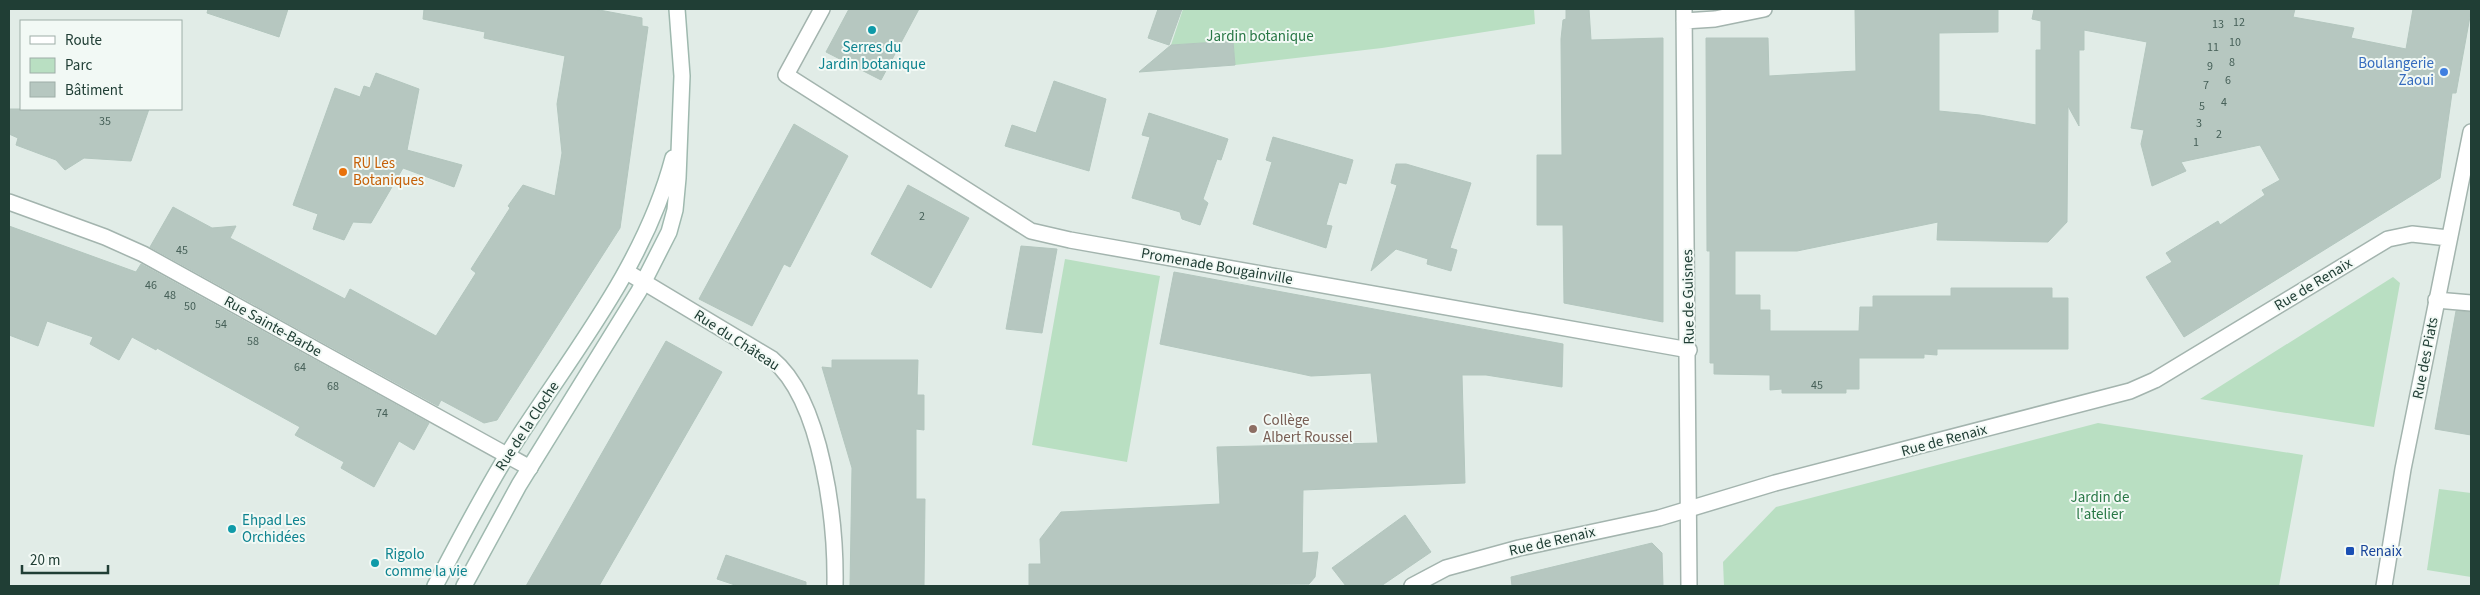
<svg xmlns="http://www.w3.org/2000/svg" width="2480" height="595" font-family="'Source Sans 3',sans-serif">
  <rect width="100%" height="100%" fill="#e1ece7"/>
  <!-- green -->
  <path fill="#b9dfc2" d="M1183,9h351l1,15 -153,24 -147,17 -2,-24 -62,4z
    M1065,259l95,17 -33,186 -95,-17z
    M2393,277l7,6 -26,144 -174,-28z
    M2098,423l205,32 -24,131h-555l-1,-24 53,-55z
    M2439,489l32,4v84l-44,-7z"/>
  <!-- building -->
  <path fill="#b6c7c0" stroke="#b3c6be" d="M208,9h80l-9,28 -72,-24z
    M424,9h170l48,9v8l6,1 -28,201 -123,192 -13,3 -43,-23 -3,6 -288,-159 23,-40 39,21 24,-2 -6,12 34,18 81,43 5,-10 86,47 40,-63 -5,-4 39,-61 -2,-2 15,-21 32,11 7,-43 -5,-49 8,-48 -81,-18 1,-6 -62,-13z
    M849,9h70l-38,71 -55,-28z
    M1158,9h24l-13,36 -21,-7z
    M1566,9h23l2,31 72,-2v284l-99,-19 -1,-78h-26v-70h25l-1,-116 2,-19 3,-1z
    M1855,9h143v23l-59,1v78l41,4 56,10v-75h5v-29l-9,-2 2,-10h261l-2,8 61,11 -3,10 55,11 7,-40h58v2l-15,82h-4l-12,85 -256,159 -38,-60 26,-15 -6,-9 52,-32 2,4 45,-30 -3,-5 18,-10 -20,-35 -79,17 5,9 -34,15 -11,-42 3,-14 -13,-2 16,-86 -63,-12v20h-5v76l-11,-20 -1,116 -19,20 -111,-2 1,-18 -141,29h-62v44h25v15h10v21h89l1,-24h13v-11h78v-8h101v10h16v51h-131v6l-13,-1v4h-65v31h-13v4h-64v-4l-12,1v-15l-56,-1v-11h-4v-112h-3l-1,-213h62l1,38 87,-5z
    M1233,41l2,24 -96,7 32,-27z
    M376,73l43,16 -12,61 55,15 -8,22 -51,-19 -32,55 -18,-1 -9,18 -31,-11 5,-15 -25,-9 42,-117 25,9 4,-11 6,2z
    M1054,81l52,18 -17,72 -84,-25 7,-21 24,8z
    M9,109h140l-18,52 -47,-3 -19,12 -9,-10 -40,-15 2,-7 -9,-4z
    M1149,113l79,26 -7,21 -4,-1 -14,40 5,4 -8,22 -18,-6 -2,-7 -48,-14 18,-61 -8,-2z
    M794,124l54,32 -58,111 -6,-3 -32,62 -53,-27z
    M1273,137l80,23 -7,24 -7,-2 -13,43 6,1 -6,22 -73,-24 19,-62 -6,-2z
    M1396,164h10l65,19 -21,65 7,2 -6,21 -24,-7 1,-5 -32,-10 -25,22 26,-86 -6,-2z
    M908,185l61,33 -38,70 -60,-34z
    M9,226l127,46 5,-8 288,159 -15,27 -15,-9 -25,46 -33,-19 3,-6 -49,-27 5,-8 -143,-79 -1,2 -24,-13 -13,23 -29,-16 3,-7 -46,-16 -9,25 -29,-11z
    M1021,246l36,3 -15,84 -36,-4z
    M1174,272l389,72 -1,43 -76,-12h-24l3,108 -162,7 -1,63 16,-1 -3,25 -6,7 -280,2v-22h12l-1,-25 21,-27 159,-8 -3,-57 161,-4 -7,-70 -60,3 -151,-32z
    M2456,311l15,1v123l-36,-6z
    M666,341l56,31 -23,40 -100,174h-73z
    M832,360h86l-1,35h7v35l-8,-1v70h9l-1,87h-74l2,-118 -30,-101 10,1z
    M1405,515l26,37 -50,34h-35l-14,-18z
    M1652,543l10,10 1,33h-151l-1,-9z
    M726,555l80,27v4h-68l-21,-7z"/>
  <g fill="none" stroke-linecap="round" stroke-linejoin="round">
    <!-- pedestrian casing -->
    <g stroke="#a3b4ae" stroke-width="18">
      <path id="pedestrian" d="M822,9l-36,66 245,156 39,9 619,110"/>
    </g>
    <!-- minor casing -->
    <g stroke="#a3b4ae" stroke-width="18">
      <path id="minor" d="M1684,9l5,577
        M1684,21l31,-2 49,-10
        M9,202l96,35 38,17 387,214
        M2436,300l35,3"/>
    </g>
    <!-- tertiary casing -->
    <g stroke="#a3b4ae" stroke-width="18">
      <path id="tertiary" d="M627,272l145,87c51,42 64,165 63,227
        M1412,586l34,-18 73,-20 140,-30 116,-35 355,-92 25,-11 233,-141 24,-5 36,4
        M2384,586l19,-117 68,-337"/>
    </g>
    <!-- secondary casing -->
    <g stroke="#9fb9af" stroke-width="18">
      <path id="secondary" d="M435,586c26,-49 51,-98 81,-145 59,-91 129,-177 157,-283
        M464,586l55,-101 120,-194 30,-59 6,-22 3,-32 4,-102 -5,-67"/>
    </g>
    <!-- pedestrian -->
    <use href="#pedestrian" stroke="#fff" stroke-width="15"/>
    <!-- minor -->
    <use href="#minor" stroke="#fff" stroke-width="15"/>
    <!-- tertiary -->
    <use href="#tertiary" stroke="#fff" stroke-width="15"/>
    <!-- secondary -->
    <use href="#secondary" stroke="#fff" stroke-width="15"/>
  </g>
  <!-- markers -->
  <g fill="#0f9aa8" stroke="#f2f9f5" stroke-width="2">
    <circle cx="872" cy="30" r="5"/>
    <circle cx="232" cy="529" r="5"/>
    <circle cx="375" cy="563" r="5"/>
  </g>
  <circle fill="#3f7fe0" stroke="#f2f9f5" stroke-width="2" cx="2444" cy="72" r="5"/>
  <circle fill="#e8710a" stroke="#f2f9f5" stroke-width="2" cx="343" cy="172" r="5"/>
  <circle fill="#8d6e63" stroke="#f2f9f5" stroke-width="2" cx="1253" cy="429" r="5"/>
  <rect fill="#1a4fb4" stroke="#f2f9f5" stroke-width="2" x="2345" y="546" width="10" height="10" rx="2.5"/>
  <g text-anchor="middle" stroke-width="4" stroke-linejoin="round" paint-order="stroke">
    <!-- number labels -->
    <g font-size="12" fill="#466058">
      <text x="2239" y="26">12</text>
      <text x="2218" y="28">13</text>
      <text x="2235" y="46">10</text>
      <text x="2213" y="51">11</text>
      <text x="2232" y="66">8</text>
      <text x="2210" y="70">9</text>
      <text x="2228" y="84">6</text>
      <text x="2206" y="89">7</text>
      <text x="2224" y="106">4</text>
      <text x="2202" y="110">5</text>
      <text x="105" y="125">35</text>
      <text x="2199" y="127">3</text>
      <text x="2219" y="138">2</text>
      <text x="2196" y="146">1</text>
      <text x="922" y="220">2</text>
      <text x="182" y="254">45</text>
      <text x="151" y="289">46</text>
      <text x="170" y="299">48</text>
      <text x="190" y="310">50</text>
      <text x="221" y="328">54</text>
      <text x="253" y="345">58</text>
      <text x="300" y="371">64</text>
      <text x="1817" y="389">45</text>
      <text x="333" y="390">68</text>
      <text x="382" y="417">74</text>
    </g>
    <!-- park labels -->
    <g font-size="15" fill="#287745" stroke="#f2f9f5">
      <text x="1260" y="41">Jardin botanique</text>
      <text x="2100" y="502">Jardin de<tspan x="2100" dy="17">l'atelier</tspan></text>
    </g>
    <!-- culture labels -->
    <g font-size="15" fill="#0d838f" stroke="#f2f9f5" text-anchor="start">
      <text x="872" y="52" text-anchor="middle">Serres du<tspan x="872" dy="17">Jardin botanique</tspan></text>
      <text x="242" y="525">Ehpad Les<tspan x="242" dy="17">Orchidées</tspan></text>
      <text x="385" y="559">Rigolo<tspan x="385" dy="17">comme la vie</tspan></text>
    </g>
    <!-- shop labels -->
    <g font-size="15" fill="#366cbe" stroke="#f2f9f5" text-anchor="end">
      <text x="2434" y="68">Boulangerie<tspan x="2434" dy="17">Zaoui</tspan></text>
    </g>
    <!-- food labels -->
    <g font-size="15" fill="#c56008" stroke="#f2f9f5" text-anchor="start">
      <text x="353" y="168">RU Les<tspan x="353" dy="17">Botaniques</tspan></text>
    </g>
    <!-- street labels -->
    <g font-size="15" fill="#203e35" stroke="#f2f9f5">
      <text transform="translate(1217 266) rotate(10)" y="5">Promenade Bougainville</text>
      <text transform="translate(2313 284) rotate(-31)" y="5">Rue de Renaix</text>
      <text transform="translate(1688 297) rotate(-91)" y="5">Rue de Guisnes</text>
      <text transform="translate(273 326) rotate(29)" y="5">Rue Sainte-Barbe</text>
      <text transform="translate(737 340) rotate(33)" y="5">Rue du Château</text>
      <text transform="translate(2425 358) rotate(-79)" y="5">Rue des Piats</text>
      <text transform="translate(527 426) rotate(-57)" y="5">Rue de la Cloche</text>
      <text transform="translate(1944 440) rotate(-15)" y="5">Rue de Renaix</text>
      <text transform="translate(1552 541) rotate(-13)" y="5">Rue de Renaix</text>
    </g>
    <!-- education labels -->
    <g font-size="15" fill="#785e54" stroke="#f2f9f5" text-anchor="start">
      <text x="1263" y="425">Collège<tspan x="1263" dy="17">Albert Roussel</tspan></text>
    </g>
    <!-- transit labels -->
    <g font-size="15" fill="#164399" stroke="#f2f9f5" text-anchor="start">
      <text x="2360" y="556">Renaix</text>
    </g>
  </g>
  <!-- border -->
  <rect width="2480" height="595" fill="none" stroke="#203e35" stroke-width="20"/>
  <!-- legend -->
  <rect x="20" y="20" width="162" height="90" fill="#f2f9f5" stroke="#9eaea8"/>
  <rect x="30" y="36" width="25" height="8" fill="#ffffff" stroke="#9eaea8"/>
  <text x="65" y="45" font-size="15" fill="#203e35">Route</text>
  <rect x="30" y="58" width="25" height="15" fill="#b9dfc2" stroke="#9eaea8"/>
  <text x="65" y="70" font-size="15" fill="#203e35">Parc</text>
  <rect x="30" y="82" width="25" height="15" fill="#b6c7c0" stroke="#9eaea8"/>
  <text x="65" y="95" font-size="15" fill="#203e35">Bâtiment</text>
  <!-- scale -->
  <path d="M22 565v8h86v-8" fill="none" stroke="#203e35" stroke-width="2.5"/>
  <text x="30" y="565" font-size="15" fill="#203e35" stroke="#f2f9f5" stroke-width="4" paint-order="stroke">20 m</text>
</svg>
